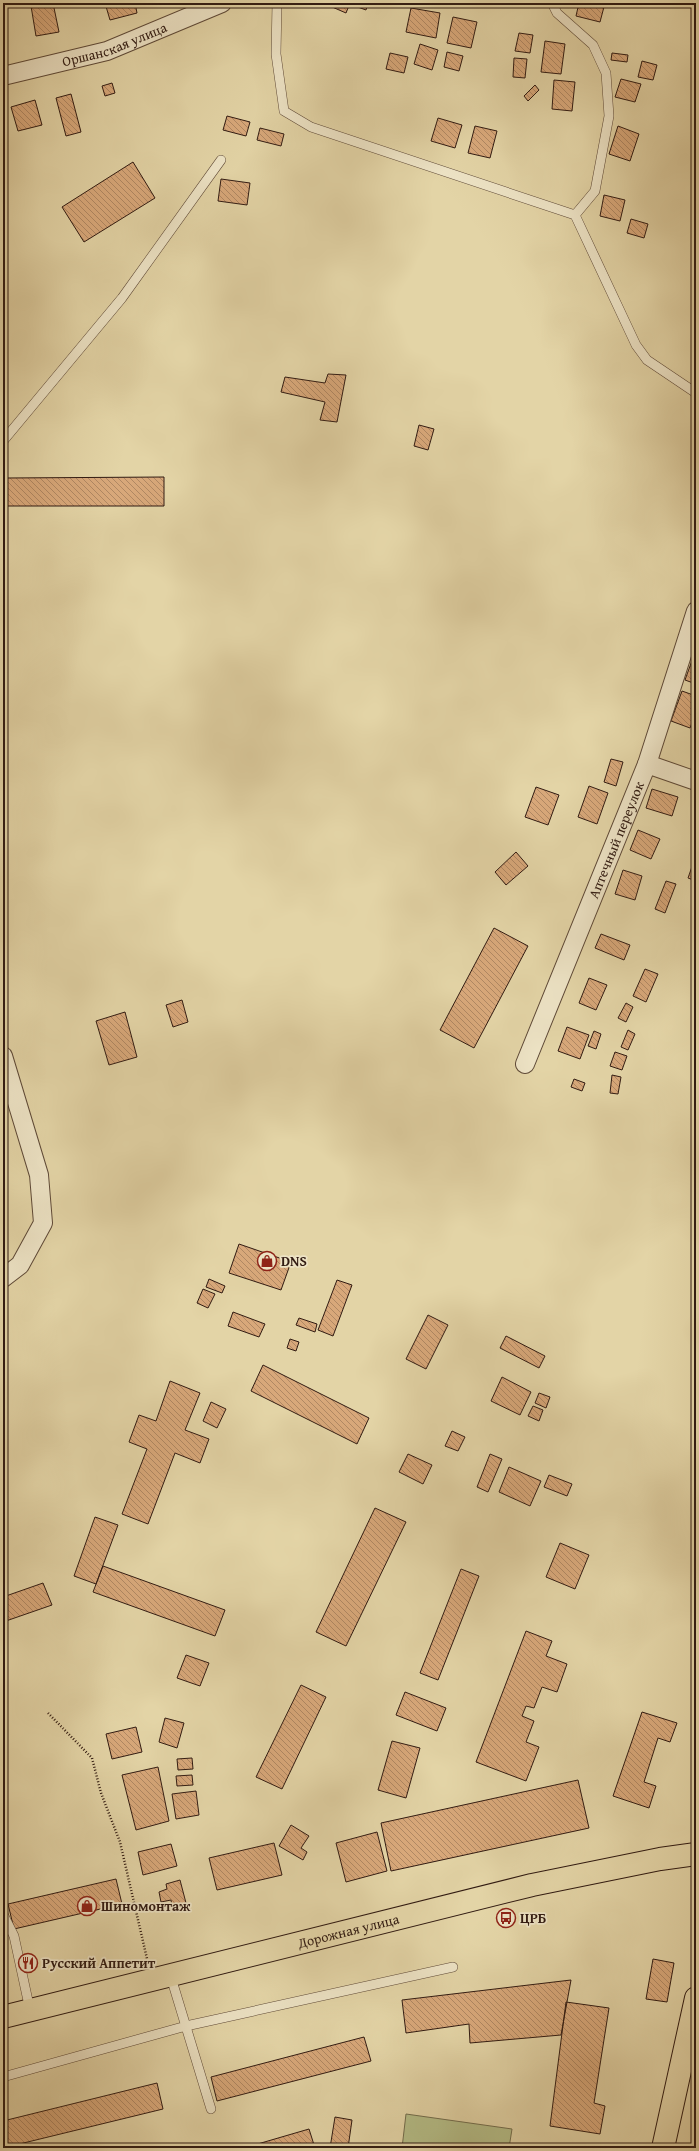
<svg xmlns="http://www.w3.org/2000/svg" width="699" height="2151" font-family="'Gentium Book Plus',serif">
  <defs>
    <pattern id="building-back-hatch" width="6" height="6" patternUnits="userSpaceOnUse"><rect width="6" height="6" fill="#d8a87a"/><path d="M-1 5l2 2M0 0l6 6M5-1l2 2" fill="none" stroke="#b08863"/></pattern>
  </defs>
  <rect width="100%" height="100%" fill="#e3d4a6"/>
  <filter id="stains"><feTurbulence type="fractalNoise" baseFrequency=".005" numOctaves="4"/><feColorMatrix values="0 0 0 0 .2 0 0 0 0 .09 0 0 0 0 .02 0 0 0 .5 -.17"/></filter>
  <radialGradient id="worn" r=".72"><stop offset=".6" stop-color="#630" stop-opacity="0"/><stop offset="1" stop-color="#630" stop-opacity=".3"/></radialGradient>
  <!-- grass -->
  <path fill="#b4bc86" stroke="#726c4c" d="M406,2114l106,15 -3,19h-107z"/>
  <!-- building -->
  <path fill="url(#building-back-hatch)" stroke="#311b12" d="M48,3h5l6,29 -23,4 -5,-30z
    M105,3h30l2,10 -27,7z
    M323,3h27l-4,10z
    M356,3h12l-2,7 -11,-4z
    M579,3h26l-5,19 -24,-6z
    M411,8l29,5 -4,25 -30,-6z
    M453,17l24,5 -6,26 -24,-5z
    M519,33l14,2 -3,18 -15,-2z
    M545,41l20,3 -4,30 -20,-2z
    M420,44l18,6 -6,20 -18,-6z
    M447,52l16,4 -4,15 -15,-4z
    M390,53l18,4 -4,16 -18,-4z
    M612,53l16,2 -1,7 -16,-2z
    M514,58l13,1 -2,19 -12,-1z
    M642,61l15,4 -4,15 -15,-3z
    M621,79l20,5 -6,18 -20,-5z
    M554,80l21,2 -3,29 -20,-2z
    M112,83l3,10 -10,3 -3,-10z
    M535,85l4,5 -11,11 -4,-5z
    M71,94l10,38 -15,4 -10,-38z
    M35,100l7,25 -24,6 -7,-24z
    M227,116l23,6 -4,14 -23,-6z
    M438,118l24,7 -7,23 -24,-7z
    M475,126l22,5 -7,27 -22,-5z
    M618,126l21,8 -9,27 -21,-7z
    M260,128l24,6 -3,12 -24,-6z
    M133,162l22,36 -71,44 -22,-35z
    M221,179l29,4 -3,22 -29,-4z
    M604,195l21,5 -5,21 -20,-5z
    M631,219l17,5 -4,14 -17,-5z
    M328,374l18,1 -9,47 -17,-2 5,-18 -44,-10 4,-15 40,6z
    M419,425l15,4 -6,21 -14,-4z
    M164,477v29h-158v-28z
    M694,655l2,1v28l-11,-4z
    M682,691l14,5v16l-6,16 -19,-7z
    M611,759l12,3 -7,24 -12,-4z
    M589,786l19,7 -11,31 -19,-7z
    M536,787l23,8 -11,30 -23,-8z
    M652,789l26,8 -6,19 -26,-8z
    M638,830l22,9 -9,20 -21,-9z
    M516,852l12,14 -22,19 -11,-13z
    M695,858h1v23l-8,-3z
    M623,870l19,6 -7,24 -20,-6z
    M666,881l10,3 -11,29 -10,-4z
    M494,928l34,18 -54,102 -34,-18z
    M601,934l29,11 -6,15 -29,-12z
    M645,969l13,5 -12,28 -13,-6z
    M589,978l18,7 -11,25 -17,-7z
    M182,1000l6,22 -15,5 -7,-22z
    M626,1003l7,4 -7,15 -8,-4z
    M125,1012l12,45 -28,8 -13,-44z
    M567,1027l22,8 -9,24 -22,-8z
    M628,1030l7,4 -7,16 -7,-3z
    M594,1031l7,3 -5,15 -8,-3z
    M615,1052l12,4 -5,14 -12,-4z
    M612,1075l9,2 -3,17 -8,-1z
    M574,1079l11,4 -3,8 -11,-4z
    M239,1244l52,18 -10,28 -52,-17z
    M209,1279l16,7 -3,7 -16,-6z
    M337,1280l15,5 -19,51 -15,-6z
    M203,1289l12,5 -7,14 -11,-5z
    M233,1312l32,12 -6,13 -31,-11z
    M428,1315l20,10 -22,44 -20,-10z
    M299,1318l18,6 -2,8 -19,-7z
    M506,1336l39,20 -6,12 -39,-20z
    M290,1339l9,3 -3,9 -9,-3z
    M263,1365l106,53 -12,26 -106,-53z
    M502,1377l29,15 -11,23 -29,-14z
    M170,1381l30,12 -15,37 24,9 -9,24 -25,-10 -27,71 -26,-10 25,-65 -18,-7 10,-27 17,6z
    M539,1393l11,4 -4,11 -11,-5z
    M211,1402l15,7 -9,19 -14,-7z
    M533,1406l10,4 -4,11 -11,-5z
    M452,1431l13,6 -7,14 -13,-5z
    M408,1454l24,11 -9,19 -24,-12z
    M490,1454l12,5 -14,33 -11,-5z
    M509,1467l32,14 -11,25 -31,-14z
    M549,1475l23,9 -5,12 -23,-9z
    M375,1508l31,14 -60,124 -30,-14z
    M95,1517l23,8 -22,59 -22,-8z
    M560,1543l29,12 -14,34 -29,-12z
    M103,1566l122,44 -10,26 -122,-44z
    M461,1569l18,7 -41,104 -18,-7z
    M43,1583l9,22 -49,17v-25z
    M526,1631l26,10 -6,15 21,8 -10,28 -15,-5 -8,21 -8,-2 -4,10 12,5 -8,21 13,5 -13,34 -50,-19z
    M186,1655l23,8 -9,23 -23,-8z
    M301,1685l25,12 -44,92 -26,-12z
    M405,1692l41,16 -9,23 -41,-16z
    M642,1712l35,11 -7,19 -12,-4 -14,44 12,4 -7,22 -36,-12z
    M165,1718l19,5 -7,25 -18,-6z
    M136,1727l6,25 -30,7 -6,-25z
    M392,1741l28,7 -14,50 -28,-8z
    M192,1758l1,11 -15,1 -1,-11z
    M158,1767l11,54 -33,9 -14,-55z
    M192,1775l1,10 -16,1 -1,-10z
    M578,1780l11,48 -198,43 -10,-48z
    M196,1791l3,24 -23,4 -4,-25z
    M291,1825l18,11 -8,12 6,4 -4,8 -24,-14z
    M377,1832l10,39 -41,11 -10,-39z
    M274,1843l8,32 -65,15 -8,-32z
    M171,1844l6,22 -34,9 -5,-23z
    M116,1879l6,25 -108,25 -6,-25z
    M180,1880l6,23 -14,3 -1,-6 -10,2 -2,-10 8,-3 -1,-5z
    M653,1959l21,4 -7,39 -21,-3z
    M571,1980l-10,55 -91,8 -1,-19 -63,9 -4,-33z
    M566,2002l43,6 -15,95 11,3 -5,28 -50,-8z
    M364,2037l7,24 -154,40 -6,-24z
    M157,2083l6,26 -160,39v-27z
    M335,2117l17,3 -4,28h-18z
    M309,2129l6,19h-71z"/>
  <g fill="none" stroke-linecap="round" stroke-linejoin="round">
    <!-- service casing -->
    <g stroke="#5e4937" stroke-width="10">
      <path id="service" d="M277,3l-1,51 8,57 27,16 264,88 20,-24 14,-75 -3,-43 -13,-28 -36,-32 -5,-10
        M575,215l61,130 11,15 49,33
        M3,441l119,-143 99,-138
        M3,1914l11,22 16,74
        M170,1974l41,135
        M3,2077l183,-51 267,-59"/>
    </g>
    <!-- minor casing -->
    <g stroke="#5e4937" stroke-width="20">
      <g id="minor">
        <path id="s1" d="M3,76l104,-25 115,-48"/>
        <path d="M647,764l49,17"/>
        <path d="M3,1056l36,119 4,48 -23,42 -17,13"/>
        <path id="s2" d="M525,1064l122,-300 49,-153"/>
      </g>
    </g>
    <!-- primary casing -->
    <g stroke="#311b12" stroke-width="24">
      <g id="primary">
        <path id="s3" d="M3,2017l529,-132 128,-26 36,-5"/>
        <path d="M663,2148l33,-150"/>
      </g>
    </g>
    <!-- path -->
    <path stroke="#311b12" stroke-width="2.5" stroke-dasharray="1 2" stroke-linecap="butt" d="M48,1713l44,45 9,35 19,49 28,121"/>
    <!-- service -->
    <use href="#service" stroke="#ede3c5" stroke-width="9"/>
    <!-- minor -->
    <use href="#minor" stroke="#ede3c5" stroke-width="18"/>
    <!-- primary -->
    <use href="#primary" stroke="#e3d4a6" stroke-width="22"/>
  </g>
  <!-- icons -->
  <defs>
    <g id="shop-ring" transform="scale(1)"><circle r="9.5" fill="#ede3c5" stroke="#8f2418" stroke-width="1.5"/><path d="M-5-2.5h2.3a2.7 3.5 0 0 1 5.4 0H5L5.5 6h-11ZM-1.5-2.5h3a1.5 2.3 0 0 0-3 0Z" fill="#8f2418"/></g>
    <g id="bus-ring" transform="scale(1)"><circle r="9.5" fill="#ede3c5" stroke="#8f2418" stroke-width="1.5"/><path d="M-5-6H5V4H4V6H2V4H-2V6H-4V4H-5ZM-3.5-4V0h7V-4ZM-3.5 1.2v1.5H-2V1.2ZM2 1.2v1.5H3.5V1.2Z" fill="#8f2418"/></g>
    <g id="restaurant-ring" transform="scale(1)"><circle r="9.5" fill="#ede3c5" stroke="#8f2418" stroke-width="1.5"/><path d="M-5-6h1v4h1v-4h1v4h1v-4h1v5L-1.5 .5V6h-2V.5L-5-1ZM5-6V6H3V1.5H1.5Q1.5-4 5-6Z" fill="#8f2418"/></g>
  </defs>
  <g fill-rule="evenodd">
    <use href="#shop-ring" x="267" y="1261"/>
    <use href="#shop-ring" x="87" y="1906"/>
    <use href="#bus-ring" x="506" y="1918"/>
    <use href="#restaurant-ring" x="28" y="1963"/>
  </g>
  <g text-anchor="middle" stroke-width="3.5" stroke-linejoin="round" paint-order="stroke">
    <!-- street labels -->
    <g font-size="14" fill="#311b12" stroke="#ede3c5">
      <text dy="5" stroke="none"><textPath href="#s1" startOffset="116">Оршанская улица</textPath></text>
      <text dy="5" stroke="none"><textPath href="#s2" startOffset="242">Аптечный переулок</textPath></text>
      <text dy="5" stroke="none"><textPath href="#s3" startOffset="356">Дорожная улица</textPath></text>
    </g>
    <!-- poi labels -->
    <g font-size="14" font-weight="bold" fill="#311b12" stroke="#ede3c5" text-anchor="start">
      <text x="281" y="1266">DNS</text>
      <text x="101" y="1911">Шиномонтаж</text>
      <text x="520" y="1923">ЦРБ</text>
      <text x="42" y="1968">Русский Аппетит</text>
    </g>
  </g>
  <!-- margin -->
  <rect width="699" height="2151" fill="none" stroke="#e3d4a6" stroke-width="16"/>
  <rect x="4" y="4" width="691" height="2143" fill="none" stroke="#311b12" stroke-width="2"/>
  <rect x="8" y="8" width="683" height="2135" fill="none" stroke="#311b12"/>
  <rect width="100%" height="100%" filter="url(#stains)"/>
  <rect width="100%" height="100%" fill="url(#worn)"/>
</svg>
